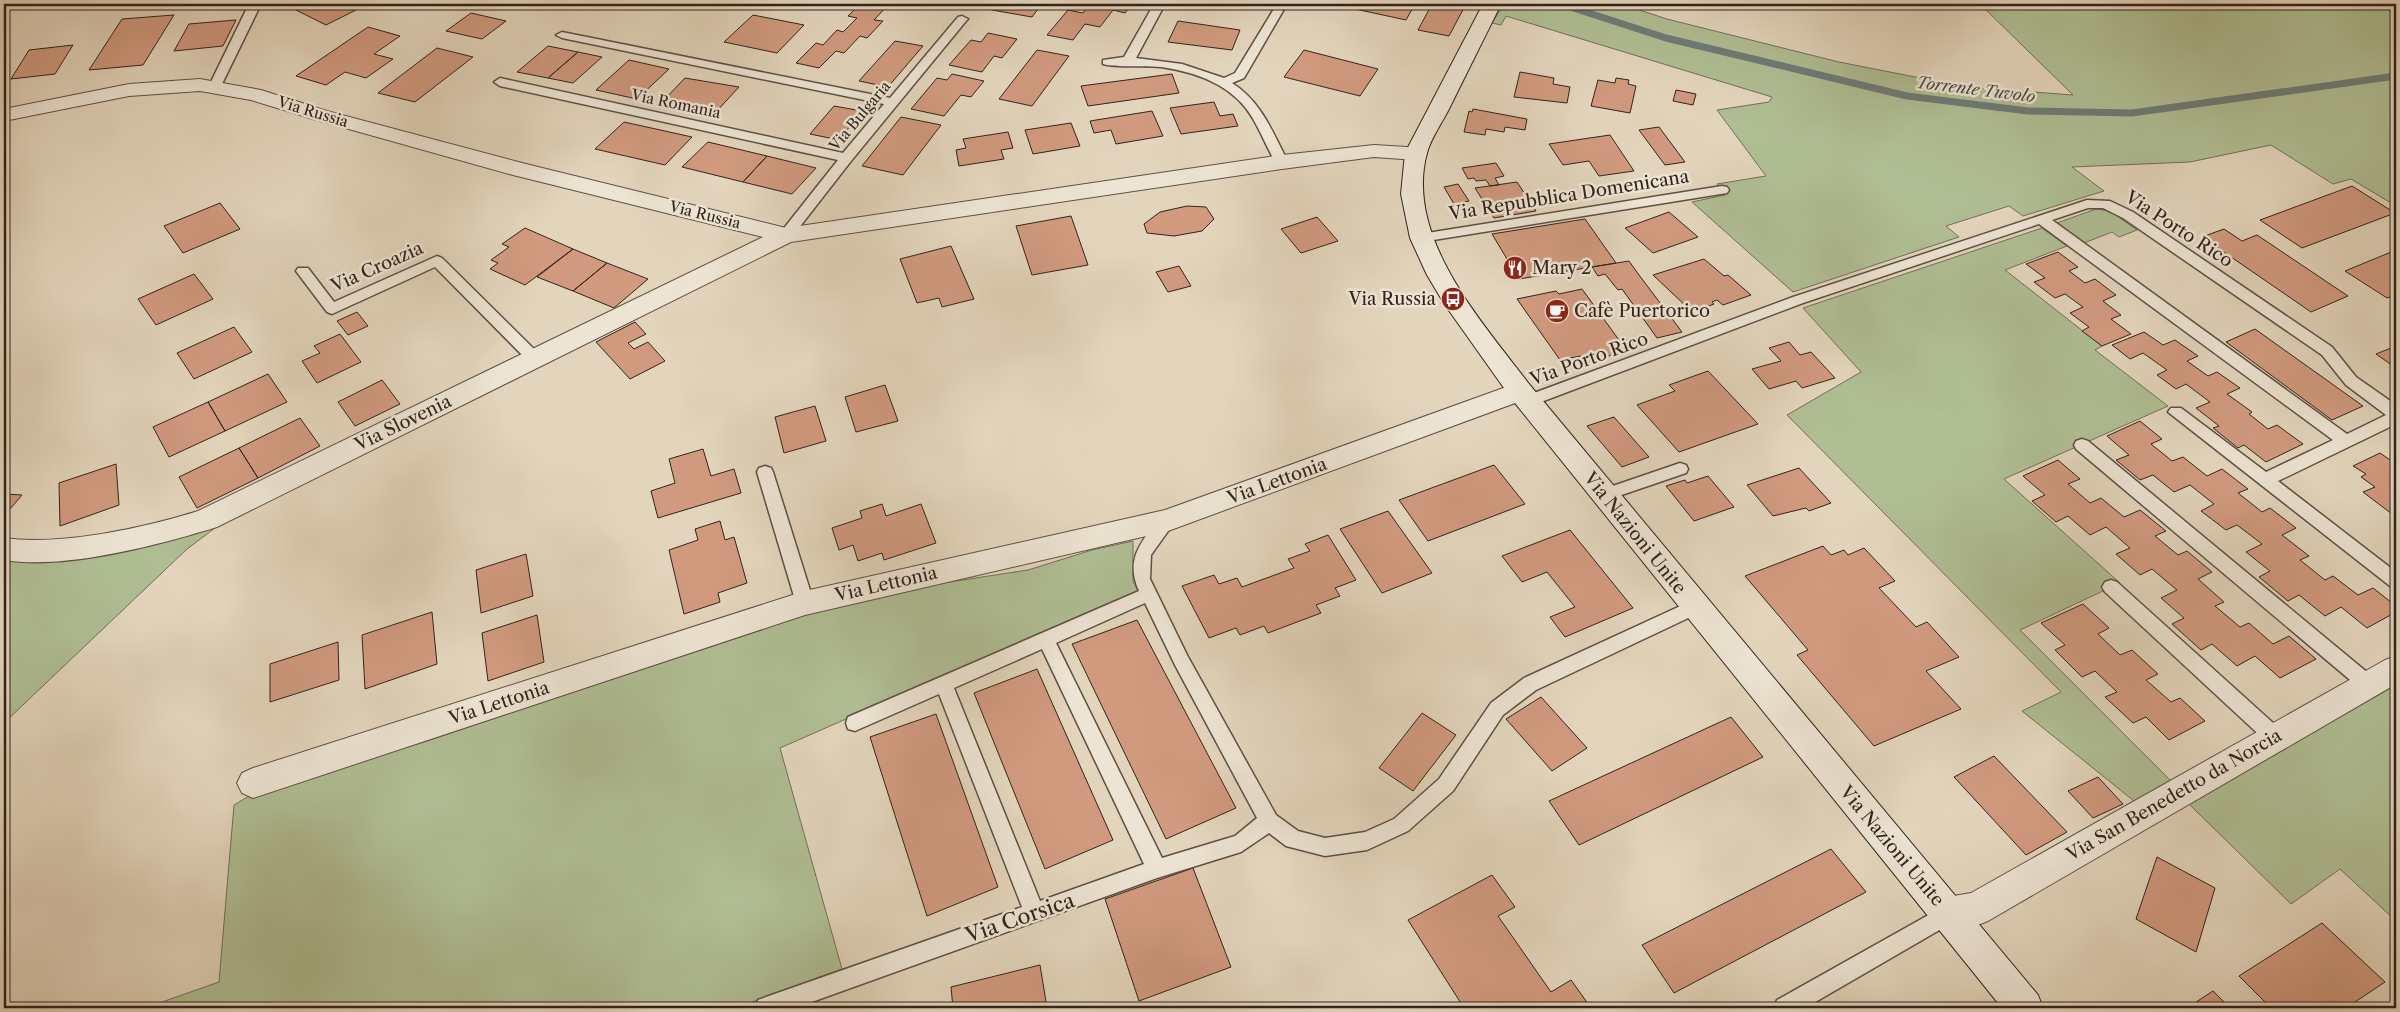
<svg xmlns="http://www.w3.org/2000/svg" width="2400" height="1012" font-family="'Libre Caslon Text',serif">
  <rect width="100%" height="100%" fill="#e3d5bc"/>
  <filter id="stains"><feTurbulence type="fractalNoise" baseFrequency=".004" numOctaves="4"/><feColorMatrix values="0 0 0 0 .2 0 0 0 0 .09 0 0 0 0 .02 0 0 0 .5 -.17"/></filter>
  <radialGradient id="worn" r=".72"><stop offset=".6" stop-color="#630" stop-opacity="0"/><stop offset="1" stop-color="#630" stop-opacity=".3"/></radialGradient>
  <!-- green -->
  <path fill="#b0be94" stroke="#717058" d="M1504,4h117l46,15 172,43 127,25 107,8 -93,-91h416v202l-45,-27 -18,5 -62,-39 -81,17 -118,5 32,24 -81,25 -14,-10 -63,20 13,11 -166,55 -101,-90 33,-7 -8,-11 49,-8 -49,-66 52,-8 3,-5 -266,-81 -5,9 -9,-2z
    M2096,209l14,2 27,19 -18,7 -7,-5 -28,11 -27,-20z
    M2042,228l25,18 -62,24 97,76 -7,4 73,56 -164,73 116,104 -100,47 151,151 -37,20 -112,-90 39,-19 -274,-277 74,-43 -58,-64z
    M219,525l-32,24 -183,174v-162c73,1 145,-13 215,-36z
    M1133,541v40l5,10 -358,157 62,221 -106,39h-591l74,-26 15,-177 22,-13 168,-50 384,-128 89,-24 131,-20 64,-20z
    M2396,685v236l-56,-52 -49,35 -102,-100z"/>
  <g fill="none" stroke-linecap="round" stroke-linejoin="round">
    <!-- stream -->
    <path stroke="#6e7c79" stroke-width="7" d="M1561,4l105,34 241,58 121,15 104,2 264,-37"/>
  </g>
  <!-- building -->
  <path fill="#d19a7f" stroke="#32231c" d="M194,4h44l-46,4z
    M284,4h84l-42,21z
    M860,4h29l-15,16 9,1 -16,17 -7,-2 -16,17 -8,-2 -17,17 -23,-5 20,-20 7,2 14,-15 6,2 14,-14 -9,-2z
    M997,4h45l-10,13 -40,-7z
    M1090,4h42l-7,9 -12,-3 -13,17 -15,-3 -12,16 -26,-5 21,-25 15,3z
    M1332,4h83l-9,16z
    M1432,4h34l-17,32 -31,-6z
    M471,13l35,8 -24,18 -36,-8z
    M174,15l-31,50 -54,5 33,-51z
    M753,15l51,10 -27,28 -53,-11z
    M236,20l-13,26 -49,5 15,-27z
    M1178,21l62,9 -8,20 -64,-8z
    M368,27l32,9 -26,18 19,5 -27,19 -21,-6 -19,13 -30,-9z
    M988,33l29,6 -15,19 -8,-2 -12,16 -33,-7 22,-25 10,2z
    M895,41l28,5 -35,41 -29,-6z
    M73,45l-18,29 -44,5 18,-29z
    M548,46l30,6 -30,26 -31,-6z
    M437,48l36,9 -58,45 -37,-9z
    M1037,50l32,6 -37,50 -33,-7z
    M1304,50l74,19 -18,27 -76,-19z
    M578,52l24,5 -29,26 -25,-5z
    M629,60l40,9 -32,30 -41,-9z
    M1520,72l34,6 -1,6 17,3 -3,16 -53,-6z
    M952,74l32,7 -13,16 -10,-2 -17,21 -33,-7 26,-31 10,2z
    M1172,74l7,19 -91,13 -7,-20z
    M685,78l54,9 -24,26 -54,-10z
    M1616,78l13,2 -1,4 8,2 -6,27 -39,-7 7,-26 17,3z
    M1676,90l20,4 -3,11 -20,-4z
    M1214,102l6,14 13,-2 5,12 -57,8 -11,-26z
    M834,106l28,5 -23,29 -29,-6z
    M1473,109l54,10 -2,11 -20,-3 -1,5 -18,-3 -1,6 -21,-3 5,-21 3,1z
    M1152,111l11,25 -47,8 -5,-14 -17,3 -4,-12z
    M901,117l40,8 -38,50 -41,-9z
    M624,122l68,15 -27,28 -70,-16z
    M1071,123l9,23 -47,8 -8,-24z
    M1659,127l26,35 -20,3 -26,-35z
    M1008,132l5,16 -12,2 3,9 -45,7 -3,-16 10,-2 -3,-9z
    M1610,135l24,36 -35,5 -10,-15 -26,4 -14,-21z
    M708,142l59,14 -24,26 -61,-15z
    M767,156l49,12 -24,26 -49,-12z
    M1496,163l8,13 -9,2 4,7 -9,1 -4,-6 -10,1 -2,-3 -6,1 -6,-11z
    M1517,182l19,29 -42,7 -19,-30z
    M1458,184l11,17 -15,3 -10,-17z
    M2352,186l43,27 -93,35 -42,-28z
    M220,203l20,26 -57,24 -19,-27z
    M1187,206l19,1 8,12 -12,12 -28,5 -27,-3 -3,-9 16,-12z
    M1669,212l29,25 -45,16 -28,-25z
    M1071,216l17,49 -56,10 -16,-49z
    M1317,217l21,24 -37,12 -20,-24z
    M1585,219l31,44 -97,16 -27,-45z
    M525,228l48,21 -48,36 -35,-16 8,-6 -7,-3 18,-13 -7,-3z
    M2224,229l18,12 15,-6 91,61 -37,16 -109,-75z
    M951,246l23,53 -32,8 -3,-9 -22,5 -17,-44z
    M573,249l34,14 -34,28 -36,-14z
    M2396,250v45l-9,3 -42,-27z
    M2058,252l20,15 -9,4 16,12 10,-4 21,16 -13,6 18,14 -10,4 20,15 -29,12 -20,-15 7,-4 -19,-14 13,-6 -18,-13 -10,4 -21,-16 11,-4 -19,-14z
    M1704,259l20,17 4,-1 23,20 -28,10 -6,-5 -5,2 2,2 -10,4 2,2 -8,3 -6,-6 -4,1 -35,-33z
    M1629,261l10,14 43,57 -25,6 -35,-49 -4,1 -13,-16 -7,2 -6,-9z
    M607,263l41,16 -34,29 -41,-17z
    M1179,266l12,20 -23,6 -12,-20z
    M194,274l19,25 -57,26 -18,-26z
    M1582,289l37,51 7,-1 7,9 -46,15 -6,-7 -21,4 -43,-61 39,-8 3,3z
    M357,312l11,14 -20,9 -11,-14z
    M635,322l11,12 -18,9 6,6 14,-7 17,19 -35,18 -34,-37z
    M234,327l18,25 -58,27 -17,-26z
    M2255,329l108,77 -31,14 -106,-78z
    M2144,332l19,13 12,-5 23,16 -11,5 21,15 9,-4 23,16 -13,6 25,18 -3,2 19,15 9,-4 26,19 -37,18 -22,-17 -6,3 -25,-20 6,-2 -23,-18 14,-6 -24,-18 -10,5 -19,-14 10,-5 -24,-17 -13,6 -18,-14z
    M340,334l21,28 -44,21 -15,-22 18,-8 -6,-7z
    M1789,342l11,13 11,-3 24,26 -33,10 -6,-7 -27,8 -17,-20 29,-8 -12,-13z
    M2391,348l5,2v18l-20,-14z
    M1708,371l50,53 -79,28 -42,-47 38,-14 -6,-6z
    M268,374l19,28 -62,29 -17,-29z
    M382,380l18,24 -45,22 -17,-24z
    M885,385l13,36 -42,11 -11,-35z
    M208,402l17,29 -56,26 -16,-30z
    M815,406l11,35 -42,12 -9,-36z
    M1614,417l35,40 -27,10 -35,-41z
    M300,418l20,28 -62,32 -19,-30z
    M2140,421l22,18 -11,5 21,17 11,-4 24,19 15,-7 26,20 -10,4 24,19 8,-4 26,20 -14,7 27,21 -9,4 25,20 8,-4 25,19 15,-7 23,18v6l-29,16 -26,-21 -16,9 -26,-21 -11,6 -29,-24 11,-6 -24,-19 16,-8 -25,-19 -11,5 -25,-19 13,-7 -24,-19 -16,7 -21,-17 -13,5 -24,-20 13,-5 -22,-19z
    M239,448l19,30 -61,30 -18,-31z
    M703,449l8,27 23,-7 7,24 -83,25 -7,-27 24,-8 -6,-24z
    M2380,453l16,11v53l-33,-25 12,-5 -14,-10 5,-3 -13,-8z
    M2058,460l22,19 -12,5 22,19 11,-5 23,19 16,-7 26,21 -11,5 23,19 9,-4 25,21 -14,7 26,23 -9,4 25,21 9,-4 24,21 16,-8 27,23 -36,19 -25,-22 -18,10 -25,-22 -11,6 -29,-26 12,-6 -23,-20 16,-8 -25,-21 -12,6 -24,-21 14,-6 -24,-21 -16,8 -22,-19 -12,6 -24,-21 13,-6 -22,-19z
    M116,464l3,41 -59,21 -1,-43z
    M1494,465l31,39 -97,37 -29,-41z
    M1799,468l32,35 -22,8 -3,-3 -33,8 -26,-31z
    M1708,476l26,31 -40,14 -28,-35 19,-6 2,3z
    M4,494l18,1 -18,21z
    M882,504l4,12 35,-12 15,39 -52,17 -2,-7 -24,8 -5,-16 -14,5 -7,-22 30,-10 -2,-7z
    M1388,511l44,62 -50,20 -42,-64z
    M720,521l5,19 9,-3 13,46 -29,10 2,9 -36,12 -15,-64 29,-10 -3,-11z
    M1570,530l63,78 -68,29 -15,-20 25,-10 -28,-35 -25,10 -20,-26z
    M1328,535l28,45 -21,8 5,8 -24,9 5,8 -53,20 -4,-7 -24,9 -4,-7 -27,10 -27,-52 32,-11 5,9 18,-6 5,9 52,-19 -6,-9 22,-8 -5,-7z
    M1823,546l8,9 13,-5 4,5 16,-7 31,33 -16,7 37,39 11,-5 32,35 -33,14 35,38 -87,37 -77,-91 11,-5 -63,-74z
    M526,554l7,42 -52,17 -5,-43z
    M2083,604l26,24 -11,6 22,21 12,-5 26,24 -12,6 25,22 9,-4 25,23 -36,19 -23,-23 -13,6 -28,-26 12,-5 -22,-21 -13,6 -27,-27 10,-5 -24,-22z
    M432,612l5,52 -72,25 -3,-54z
    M537,615l7,47 -56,19 -6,-48z
    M1137,620l99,188 -70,31 -94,-195z
    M338,642l1,38 -69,22v-38z
    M1037,669l76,171 -68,29 -71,-176z
    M1541,697l46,51 -35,23 -46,-52z
    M1422,713l34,22 -43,56 -34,-23z
    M936,714l62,173 -71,29 -57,-179z
    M1731,717l32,40 -184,88 -30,-44z
    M1994,756l73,76 -41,23 -72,-78z
    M2098,777l25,27 -30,14 -25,-27z
    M1831,849l35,43 -192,101 -32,-48z
    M2157,857l58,31 -19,64 -60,-33z
    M1193,868l38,99 -92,34 -34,-102z
    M1492,875l23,32 -17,9 53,76 20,-12 20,28h-127l-56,-88z
    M2322,923l63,59 -39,26h-75l-32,-32z
    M1040,965l7,43h-94l-2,-21z
    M2213,991l17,17h-43z"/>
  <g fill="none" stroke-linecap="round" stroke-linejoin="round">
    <!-- lane casing -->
    <g stroke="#5e5044" stroke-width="3">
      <path id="lane" d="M249,4h12l-41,84 -6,4 -4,-1 -2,-3z
        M1154,4h11l-29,54 46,6 42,14 11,-5 42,-69h10l-43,74 -12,5c29,18 41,50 56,79l-1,3h-10c-9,-15 -16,-33 -25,-48 -19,-32 -56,-45 -91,-50 -17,-2 -44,1 -58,-3v-4l21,-3z
        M962,16l6,3 -2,2 -115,140 -60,77h-10l-2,-3 2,-3 57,-72 -338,-74 -6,-4 6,-4 343,75 41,-49 -322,-66 -6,-3 6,-3 328,66 68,-81z
        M1722,186l5,1 2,3 -2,3 -306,49 -7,-4 7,-4z
        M2087,200l23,1 23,11 199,135 24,30 40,28v19l-118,57 118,91v16l-6,-2 -222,-174 3,-4h10l85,64 67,-32 -294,-216 -236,79 -270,102h-10l-3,-4 3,-4 270,-100zM2088,208h15l20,10 199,137 24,30 40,30 -39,19 -295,-214z
        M437,256l5,2 97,96 2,4 -2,4h-10l-94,-95 -103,47 -5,-2 -31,-41 2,-3h10l26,34z
        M2082,439l6,2 286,237 3,6 -3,6 -6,2 -6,-2 -286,-241 -2,-4 2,-4z
        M1680,463l6,2 2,4 -2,4 -82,28 -6,-2 -2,-4 2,-4z
        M765,466l6,2 2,4 41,131 -3,5 -6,2 -6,-2 -3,-5 -39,-131 2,-4z
        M1168,514l6,1 2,5 -25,35 -1,24 37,76 89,160 22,16 27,7 40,-6 29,-13 45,-40 52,-76 33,-25 165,-76 6,-2 6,2 3,5 -3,5 -165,78 -33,25 -50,76 -45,40 -41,19 -42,6 -39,-10 -17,-13 -28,19 -84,26 -362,130h-40l3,-8 8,-3 256,-90 -83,-213 -84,37 -7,-2 -2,-6 2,-6 291,-126c-15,-33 4,-51 23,-76zM1145,603l30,62 82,153 -22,18 -73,22 -106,-215zM1042,649l102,215 -104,37 -86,-213z
        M2111,580l6,2 165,149 2,6 -2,6 -7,2 -7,-2 -163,-151 -3,-5 3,-5z
        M1948,904l7,3 3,7 -3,7 -150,87h-31l3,-8z"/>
    </g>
    <!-- street casing -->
    <g stroke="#5e5044" stroke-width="2">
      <path id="street" d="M200,79l61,11 66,21 199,53 260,64 496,-73 92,-10 50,3 3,5 -3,5 -8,2 -42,-3 -92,12 -491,73 -574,285c-58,18 -153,43 -213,33v-22c56,8 140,-10 194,-27l565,-274 -250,-62 -200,-56 -62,-19 -51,-9 -71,5 -125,25v-12l125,-25z
        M1520,382l9,2 4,7 -4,7 -361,133 -363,84 -552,183 -11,-5 -5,-10 5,-10 11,-5 552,-177 360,-81z
        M2396,656v28l-408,237c-17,7 -35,12 -52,5l-5,-12 5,-12 12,-5 23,-4 414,-233z"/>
    </g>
    <!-- secondary casing -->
    <g stroke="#32231c" stroke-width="2">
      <path id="secondary" d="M1483,4h18c-17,35 -35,70 -52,105 -7,14 -18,29 -22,44 -23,84 56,170 102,231l509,611 5,13h-41l-491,-610 -66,-93 -18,-30 -17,-37 -9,-44 4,-41z"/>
    </g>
    <!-- lane -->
    <use href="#lane" fill="#ede4d3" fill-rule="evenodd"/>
    <!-- street -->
    <use href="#street" fill="#ede4d3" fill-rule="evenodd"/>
    <!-- secondary -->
    <use href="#secondary" fill="#ede4d3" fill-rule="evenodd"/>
  </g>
  <!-- icons -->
  <defs>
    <g id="restaurant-disc" transform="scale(1.25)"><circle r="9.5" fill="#8f2418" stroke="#ede4d3"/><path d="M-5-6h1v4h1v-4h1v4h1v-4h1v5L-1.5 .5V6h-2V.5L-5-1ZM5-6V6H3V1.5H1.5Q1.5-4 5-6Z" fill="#fff"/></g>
    <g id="bus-disc" transform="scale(1.25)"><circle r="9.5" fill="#8f2418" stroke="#ede4d3"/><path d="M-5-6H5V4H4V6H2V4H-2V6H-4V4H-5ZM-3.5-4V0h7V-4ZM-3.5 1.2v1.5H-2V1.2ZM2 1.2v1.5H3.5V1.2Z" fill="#fff"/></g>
    <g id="cafe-disc" transform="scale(1.25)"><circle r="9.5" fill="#8f2418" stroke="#ede4d3"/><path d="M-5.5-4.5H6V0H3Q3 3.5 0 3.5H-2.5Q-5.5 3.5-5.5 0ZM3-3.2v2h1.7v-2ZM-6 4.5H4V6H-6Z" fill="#fff"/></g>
  </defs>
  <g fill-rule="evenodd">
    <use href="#restaurant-disc" x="1515" y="268"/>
    <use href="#bus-disc" x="1453" y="299"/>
    <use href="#cafe-disc" x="1557" y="311"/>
  </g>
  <g text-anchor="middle" stroke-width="5" stroke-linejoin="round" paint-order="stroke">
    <!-- far-street labels -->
    <g font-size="15" fill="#32231c" stroke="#ede4d3">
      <text transform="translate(676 104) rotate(12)" y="5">Via Romania</text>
      <text transform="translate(313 112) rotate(17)" y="5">Via Russia</text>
      <text transform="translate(860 116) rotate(-50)" y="5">Via Bulgaria</text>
      <text transform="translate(705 215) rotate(14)" y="5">Via Russia</text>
    </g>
    <!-- far-water labels -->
    <g font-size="16" font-style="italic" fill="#4b4843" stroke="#ede4d3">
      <text transform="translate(1976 89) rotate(7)" y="6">Torrente Tuvolo</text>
    </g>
    <!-- street labels -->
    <g font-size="18" fill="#32231c" stroke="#ede4d3">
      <text transform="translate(1569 195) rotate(-9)" y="6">Via Repubblica Domenicana</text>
      <text transform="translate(2179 229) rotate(33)" y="6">Via Porto Rico</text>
      <text transform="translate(377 267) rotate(-24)" y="6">Via Croazia</text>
      <text transform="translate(1589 359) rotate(-20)" y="6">Via Porto Rico</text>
      <text transform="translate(403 423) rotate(-26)" y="6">Via Slovenia</text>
      <text transform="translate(1277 481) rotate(-20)" y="6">Via Lettonia</text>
      <text transform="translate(1635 533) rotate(51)" y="6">Via Nazioni Unite</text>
      <text transform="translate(886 584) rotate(-13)" y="6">Via Lettonia</text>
      <text transform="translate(499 703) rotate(-18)" y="6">Via Lettonia</text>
      <text transform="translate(2174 795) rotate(-30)" y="6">Via San Benedetto da Norcia</text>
      <text transform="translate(1892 846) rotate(50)" y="6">Via Nazioni Unite</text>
    </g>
    <!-- poi labels -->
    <g font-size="18" fill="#32231c" stroke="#ede4d3" text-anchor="start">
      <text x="1532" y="274">Mary 2</text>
      <text x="1436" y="305" text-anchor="end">Via Russia</text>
      <text x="1574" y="317">Cafè Puertorico</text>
    </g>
    <!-- near-street labels -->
    <g font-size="21" fill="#32231c" stroke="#ede4d3">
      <text transform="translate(1020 918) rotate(-19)" y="7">Via Corsica</text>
    </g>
  </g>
  <!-- margin -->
  <rect width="2400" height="1012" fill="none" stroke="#e3d5bc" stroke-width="20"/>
  <rect x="5" y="5" width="2390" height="1002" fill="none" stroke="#32231c" stroke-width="2.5"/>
  <rect x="10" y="10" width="2380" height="992" fill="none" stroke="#32231c"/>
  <rect width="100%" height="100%" filter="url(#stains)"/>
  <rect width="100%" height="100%" fill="url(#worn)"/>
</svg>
